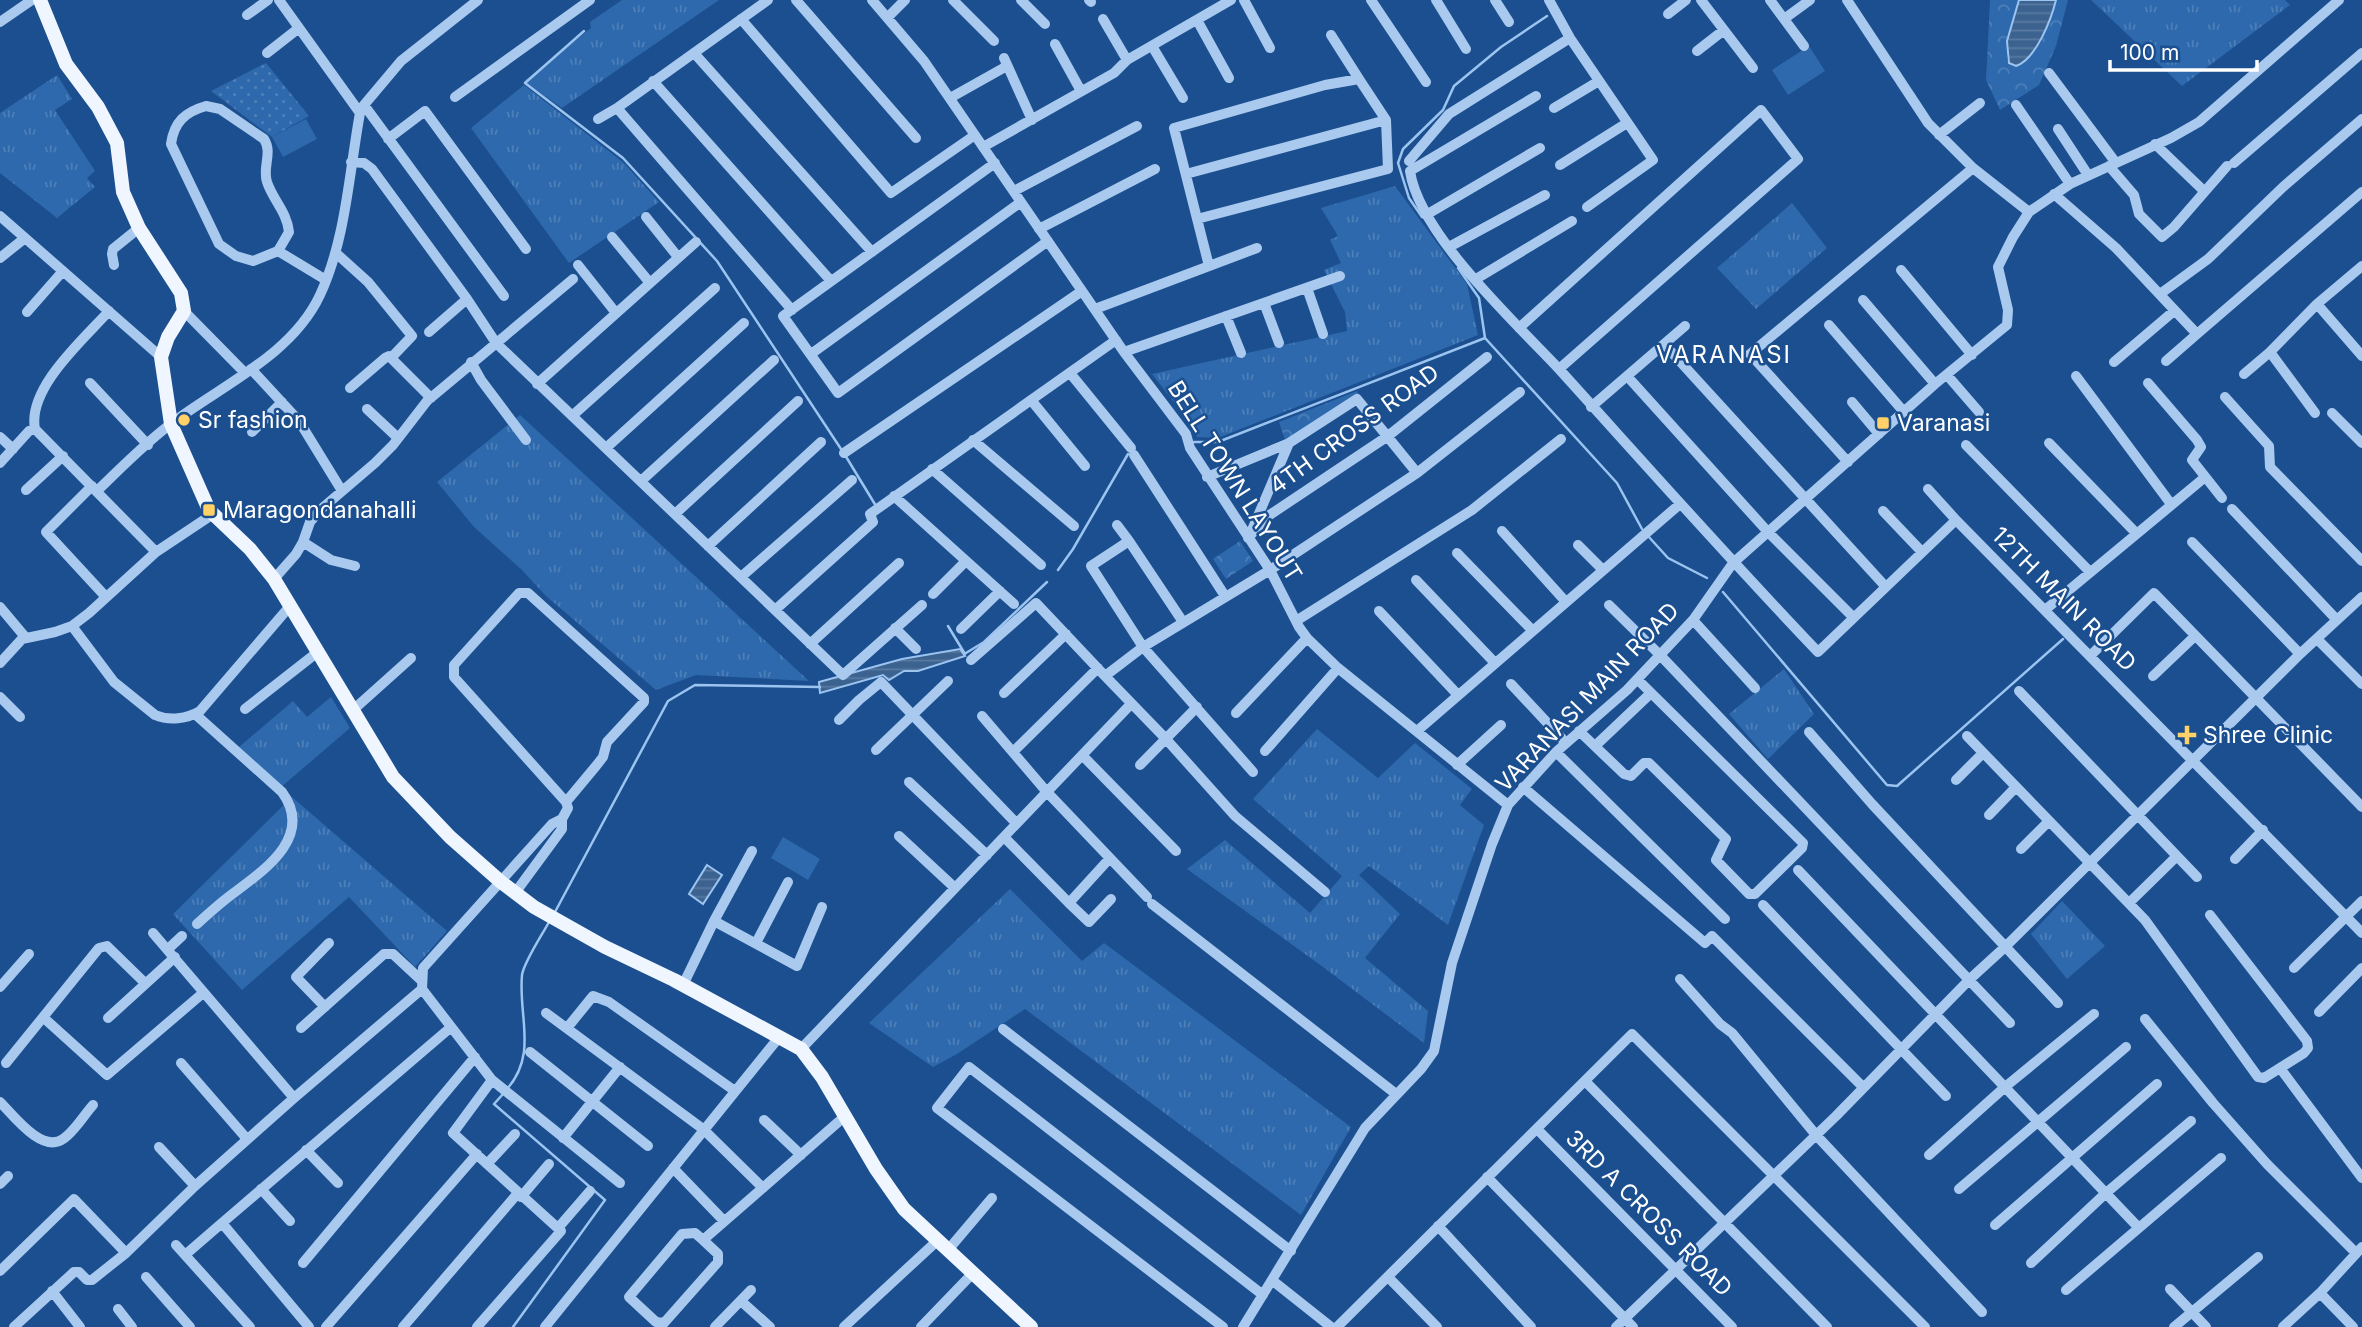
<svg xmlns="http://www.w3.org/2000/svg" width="2362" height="1327" font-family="Inter,sans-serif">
  <defs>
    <pattern id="grass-tufts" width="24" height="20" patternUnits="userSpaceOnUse" patternTransform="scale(1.75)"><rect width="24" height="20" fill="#2e69ad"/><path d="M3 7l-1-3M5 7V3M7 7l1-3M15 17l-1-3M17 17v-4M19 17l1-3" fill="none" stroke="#4d80b9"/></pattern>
    <pattern id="park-crowns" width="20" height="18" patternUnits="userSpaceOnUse" patternTransform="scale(1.75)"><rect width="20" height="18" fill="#2e69ad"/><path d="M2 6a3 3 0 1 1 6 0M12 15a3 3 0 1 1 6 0" fill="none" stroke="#4d80b9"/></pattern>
    <pattern id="garden-dots" width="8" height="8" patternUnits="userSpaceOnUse" patternTransform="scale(1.75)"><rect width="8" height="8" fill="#2e69ad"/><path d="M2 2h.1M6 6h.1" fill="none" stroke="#4d80b9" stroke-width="1.8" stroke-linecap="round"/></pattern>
    <pattern id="water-rules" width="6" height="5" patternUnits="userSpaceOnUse" patternTransform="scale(1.75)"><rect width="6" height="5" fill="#3c6290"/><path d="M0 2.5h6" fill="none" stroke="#597aa1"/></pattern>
  </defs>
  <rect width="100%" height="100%" fill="#1b4f8f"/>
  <!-- grass -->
  <path fill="url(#grass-tufts)" d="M622,0h97l-157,108 -38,-27 67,-53 -1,-6z
    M2091,0h194l5,5 -108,81z
    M57,75l15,24 -17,11 40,61 -8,7 8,9 -38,31 -57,-45v-60z
    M524,85l100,78 35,39 -90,61 -98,-135z
    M1395,186l72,98 11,51 -260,103 -21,-1 -24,-36 -21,-27 195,-43 -2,-19 -21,-42 17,-7 -11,-23 8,-4 -17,-28z
    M1792,203l35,45 -71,61 -39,-41z
    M520,415l289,266 -113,-6 -40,15 -110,-94 -25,-27 -47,-42 -37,-45z
    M1784,669l30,45 -46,45 -39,-45z
    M331,697l19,31 -70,60 -42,-40 55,-47 14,16z
    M1317,729l61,49 37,-35 57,46 -12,16 24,20 -36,100 -79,-59 -10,9 41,39 -35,44 63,53 -4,32 -105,-79 -132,-95 38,-29 85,73 32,-37 -89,-77z
    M292,797l155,134 -32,36 -66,-70 -107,93 -69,-76z
    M1010,889l72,72 22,-18 247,184 -50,88 -276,-206 -68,45 -24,13 -64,-44z
    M2062,901l43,45 -38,33 -36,-45z"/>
  <!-- park -->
  <path fill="url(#park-crowns)" d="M1990,0h29l-12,41v19l6,6c23,-4 37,-46 43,-66h12l-12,46 -17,39 -39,25 -14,-30z
    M1357,391l1,3 -73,46 -6,-18z
    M1240,541l13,20 -27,18 -13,-20z"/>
  <!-- garden -->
  <path fill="url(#garden-dots)" d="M266,63l43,53 -37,21 -61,-46z"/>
  <!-- pitch -->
  <path fill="#2e69ad" d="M1809,46l16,25 -37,24 -16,-25z
    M306,119l11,20 -34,18 -11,-20z
    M783,837l37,22 -12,21 -37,-22z"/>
  <!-- water -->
  <path fill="url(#water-rules)" stroke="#9cc4f0" stroke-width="2" d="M2019,0h37c-5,20 -20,59 -40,66l-7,-3 -2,-22z
    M960,649l5,7 -47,15h-14l-15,9 -6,-5 -63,18 -1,-11 83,-23z
    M707,865l15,10 -19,29 -14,-10z"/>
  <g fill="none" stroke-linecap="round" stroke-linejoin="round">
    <!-- stream -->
    <path stroke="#9cc4f0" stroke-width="2.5" d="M584,31l-59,52 98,75 94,103 124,188
      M1422,217l-13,-19 -11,-35 5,-14 40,-39 11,-24 47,-39 46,-31
      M1485,338l132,145 25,46
      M1194,442h24l267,-104 -6,-40 -21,-30
      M845,455l31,51
      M1648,536l20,22 39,20
      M1058,570l15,-21 55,-95
      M1723,592l164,193 10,1 166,-147
      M948,626l17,28
      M966,653l18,-11 63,-60
      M555,912l113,-211 27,-16 125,2
      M507,1089c31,-35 11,-73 15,-114 2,-13 20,-40 27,-53
      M503,1094l-9,10 111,96 -92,127"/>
    <!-- minor -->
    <path stroke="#a9c9ee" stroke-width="10" d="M279,0l81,113
      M768,0l-151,108 175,202
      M796,0l120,138
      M872,0l52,61 200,291 62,82 4,14 80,122 29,57 8,11 31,30 170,137
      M953,0l41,41
      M1021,0l24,24
      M1089,0l2,2
      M1244,0l26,48
      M1371,0l55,82
      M1436,0l30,49
      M1495,0l14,22
      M1549,0l21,38 83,122 -66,47
      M1701,0l52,68
      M1770,0l34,46
      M1847,0l81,123 45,45 56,44
      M1668,14l18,-14
      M247,15l21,-15
      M888,17l17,-17
      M741,19l150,174 84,-58
      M1103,19l24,41
      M1784,19l26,-19
      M1197,20l32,58
      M0,22l32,-22
      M1331,35l28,44
      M1055,44l26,47
      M1152,46l31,52
      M1697,51l27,-21
      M267,53l32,-25
      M694,53l178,199
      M1004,58l28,62
      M2049,73l67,90
      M653,81l178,200
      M1536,96l-126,75c9,63 105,151 149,198 86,95 171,191 259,283l138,-132 406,413
      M455,97l135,-97
      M950,98l57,-32
      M364,105l140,191
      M2016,105l54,79
      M206,106l14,3 44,30c9,14 -2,28 3,43 6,18 20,30 22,50l-11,19 -25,10 -17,-5 -17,-12 -48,-100c3,-22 14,-32 35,-38z
      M1554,108l45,-27
      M598,119l19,-11
      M2058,129l30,46
      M1939,135l41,-32
      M388,139l37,-28 101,138
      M2155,144l49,47
      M983,147l131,-74 13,-13 104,-60
      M1409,161l40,-47 121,-76
      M351,162l13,1 8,6 95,130 29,44 347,332 79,-70
      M995,163l-212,153 55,77 210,-152
      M2234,163l128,-110
      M1560,165l67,-42
      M2109,166l25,29 5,19 23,23 12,-10 53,-61
      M1186,174l200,-54
      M1014,191l123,-65
      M2054,194l62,54 81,86 165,-142
      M1426,215l114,-67
      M0,216l161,141
      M646,217l32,40
      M1197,219l191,-50 -2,-49 -27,-41 -34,6 -151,43 35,138
      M1039,229l116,-60
      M612,237l38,46
      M1449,247l96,-52
      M278,251l48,29
      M337,254l31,28 44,54 -21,22
      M0,258l25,-20
      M114,265l-2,-11 1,-5 26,-21
      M578,265l38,48
      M1901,270l71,85
      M1476,279l96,-58
      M1307,288l16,46
      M2160,294l48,-35 75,-72 79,-68
      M1863,300l72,84
      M1264,303l15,40
      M2317,304l45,52
      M1095,309l162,-61
      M184,311l61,62
      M27,312l36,-41
      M1226,316l15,37
      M1829,325l75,87
      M1519,328l242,-218 37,49 -239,210
      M429,332l38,-33
      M1665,345l220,241
      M1124,352l216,-76
      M811,354l210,-152
      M2166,361l31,-27
      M471,362l10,18 45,60
      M2114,362l60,-51
      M251,369l48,52 43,70
      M1070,373l61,75
      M2244,374l26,-22
      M1947,375l32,37
      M1627,376l141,156 85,85
      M2076,376l95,128
      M90,383l58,62
      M2148,383l49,57 4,7 -9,13 30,38
      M537,384l159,-142
      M350,388l35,-30 4,-2 42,42
      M2225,397l44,49 1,21 92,94
      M1031,400l54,66
      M1852,402l27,32
      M1591,407l94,-81
      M367,409l31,29
      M2315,413l-45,-61 47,-48 45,-38
      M2332,413l30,30
      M572,416l143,-128
      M35,429c-8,-41 49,-90 74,-118
      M252,432l30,-30
      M0,437l13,12
      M973,440l101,86
      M2049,443l87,90
      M1966,445l124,127
      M606,448l138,-125
      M844,453l238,-162
      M1134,455l91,141
      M1848,462l-98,-108 223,-186
      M0,463l29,-32 6,-2 121,123
      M932,469l109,96
      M1207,477l82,-34
      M641,481l133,-121
      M92,486l-46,46 60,65
      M1928,489l28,31
      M26,490l37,-34
      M97,491c24,-23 48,-48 75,-68 50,-38 120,-68 148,-128 26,-56 29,-122 40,-182l4,-8 37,-44 77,-61
      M894,496l120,108
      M2232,509l105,111
      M1883,511l39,41
      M675,514l123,-113
      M1117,525l12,16
      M1252,530l37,-87 68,-44 60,74
      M1502,531l64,71
      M1248,538l20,-22 120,-80 99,-79
      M303,542l28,18 24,6
      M2192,542l108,112
      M1578,545l25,25
      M708,546l113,-104
      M1457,553l75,77
      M741,577l111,-97
      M274,579l22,-25 7,-12 7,-20 10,-12 55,-47 18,-18 34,-44 146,-122
      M1416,580l79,83
      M933,594l33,-33
      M1609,605l51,50 350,368
      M0,607l26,31
      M775,610l98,-88 -3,-8 246,-174
      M2045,610l159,-132
      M1379,611l79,84
      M1693,620l62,68
      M1296,621l176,-111 89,-71
      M1183,622l-54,-81 -38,25 52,81 110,125
      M72,626l42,56 41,33c14,6 32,4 45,-4l90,-105
      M895,628l21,21
      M961,629l39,-38
      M2317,639l45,45
      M810,644l89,-81
      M2090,656l64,-63 208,214
      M971,660l65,-57 69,73
      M0,663l22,-24 33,-7 17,-6 17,-13 67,-61 57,-38
      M2153,676l42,-40
      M1511,684l55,59
      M2019,691l178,186
      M1004,693l62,-59
      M0,697l20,20
      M245,709l74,-58
      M353,710l58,-52
      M1236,713l71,-75
      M195,714l87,78c33,45 -19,79 -51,103 -12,9 -23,19 -34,29
      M982,716l64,75 101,106
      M839,720l20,-20 22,-18 135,141
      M1417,731l263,-227
      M1579,731l45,43 7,2 13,-13h5l77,76 -10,21 33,34h6l47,-46 1,-5 -165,-163
      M1809,732l63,72 186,199
      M1967,736l178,184 113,157 6,1 40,-25 4,-5 -1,-7 -97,-126
      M1595,746l56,-53
      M876,750l72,-69
      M1265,751l73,-83
      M1013,752l85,-84
      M1556,752l169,167
      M1082,755l94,96
      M1140,765l57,-58
      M1457,765l44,-40
      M1956,780l27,-27
      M909,782l78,73
      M1523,787l182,156 7,-7 151,151
      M1989,815l27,-28
      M899,836l56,52
      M1004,837l65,66
      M2021,849l28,-28
      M1110,858l-41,45 20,19 22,-23
      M2235,859l28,-29
      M1798,870l340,357
      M1325,892l-90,-76 -69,-77 -61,-63 38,-29 127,-77 147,-97 103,-81
      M515,893l47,-64v-10l6,-11 -2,-6 30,-36 7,-9 4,-15 37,-40v-4l-116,-105h-9l-65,72v12l112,125
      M2129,903l48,-47
      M1152,904l244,190
      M1763,905l183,191
      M714,921l38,-70
      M153,933l141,165
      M756,943l32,-61
      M168,949l14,-13
      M2294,968l68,-67
      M1680,979l40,45 12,9 84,102 166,177
      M683,985l31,-64 83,45 25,-59
      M0,987l29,-33
      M325,1007l-29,-30 33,-34
      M2319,1012l43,-44
      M546,1013l157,116 60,59
      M44,1018l63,57 96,-82
      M108,1018l67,-61
      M2145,1019l68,84 54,61 89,89
      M301,1028l83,-74h9l28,26
      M567,1028l26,-32 16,6 126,89
      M1003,1029l288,222
      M801,1049l330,-345
      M530,1052l118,94
      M6,1063l93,-115 8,-2 38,37
      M181,1063l66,76
      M2280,1068l82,110
      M492,1080l128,103
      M1585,1081l242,246
      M0,1102c13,13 42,52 63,37 11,-7 21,-24 30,-34
      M764,1120l37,35
      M1537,1129l195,198
      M563,1138l57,-71
      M159,1147l36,39
      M306,1150l32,33
      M1929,1155l76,-68 89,-73
      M487,1164l28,-30
      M673,1168l51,53
      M1487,1177l146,150
      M0,1184l8,-8
      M261,1189l29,32
      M1959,1189l167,-142
      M521,1197l28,-33
      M1995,1225l162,-141
      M1438,1226l93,101
      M558,1228l32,-37
      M703,1240l15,14v8l-54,61 -8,-1 -27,-25 53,-63 13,-1 8,7 141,-123
      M176,1245l74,82
      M948,1250l44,-52
      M185,1255l37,-32
      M303,1263l172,-206
      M2031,1263l75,-70 85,-72
      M0,1271l74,-72 52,54
      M146,1277l44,50
      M1388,1277l49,50
      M1273,1281l58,46
      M2170,1289l36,38
      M2066,1290l155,-132
      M52,1291l28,36
      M2320,1293l33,34
      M741,1301l29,26
      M118,1309l14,18
      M14,1327l60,-55h5l8,8h5l34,-27 69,-67 99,-88 128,-109
      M309,1327l-87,-104 228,-195
      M326,1327l151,-173
      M403,1327l115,-134
      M477,1327l84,-96 -108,-98 39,-53 -70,-91 1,-21 129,-144 10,-5
      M545,1327l235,-291
      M715,1327l36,-37
      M844,1327l93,-86
      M921,1327l52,-54
      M1223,1327l-286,-219 32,-41 294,228
      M1243,1327l122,-199 56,-59 13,-18 18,-88 40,-119 16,-39 48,-53 71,-62 66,-70 40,-57 202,-179 72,-59 1,-15 -10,-43 15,-30 16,-25 41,-28 101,-46 28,-16 140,-122
      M1337,1327l295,-293 293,293
      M1616,1327l220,-211 134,-137 35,-32 295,-293 62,-57
      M2174,1327l84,-70
      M2283,1327l37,-34 42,-46"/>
    <!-- major -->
    <path stroke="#f0f6ff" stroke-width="14" d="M40,0l26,64 32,43 19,36 6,49 16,36 42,65 3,18 -16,26 -7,20 10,67 38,86 41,39 24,30 119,198 57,60 51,45 33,25 71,40 69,33 127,69 21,28 54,92 28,40 127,118"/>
  </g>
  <!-- markers -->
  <g fill="#ffd166" stroke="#1b4f8f" stroke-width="2.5">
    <circle cx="184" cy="420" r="7"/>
    <rect x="1876" y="416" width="14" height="14" rx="3.5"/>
    <rect x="202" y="503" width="14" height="14" rx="3.5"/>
    <path d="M2183.5 724.5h7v7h7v7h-7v7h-7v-7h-7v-7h7z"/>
  </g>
  <g text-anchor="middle" stroke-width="5" stroke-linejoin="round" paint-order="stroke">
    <!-- poi labels -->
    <g font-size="23" fill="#fff" stroke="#1b4f8f" text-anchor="start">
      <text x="198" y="428">Sr fashion</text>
      <text x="1897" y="431">Varanasi</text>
      <text x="223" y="518">Maragondanahalli</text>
      <text x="2203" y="743">Shree Clinic</text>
    </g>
    <!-- street labels -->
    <g font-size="23" fill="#fff" stroke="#1b4f8f">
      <text transform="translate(1354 429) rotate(-36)" y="8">4TH CROSS ROAD</text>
      <text transform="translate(1235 481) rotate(58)" y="8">BELL TOWN LAYOUT</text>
      <text transform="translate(2064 599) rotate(45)" y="8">12TH MAIN ROAD</text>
      <text transform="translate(1587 697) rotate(-46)" y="8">VARANASI MAIN ROAD</text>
      <text transform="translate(1649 1213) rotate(45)" y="8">3RD A CROSS ROAD</text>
    </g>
    <!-- neighbourhood labels -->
    <g font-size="24" letter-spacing="2" fill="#fff" stroke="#1b4f8f">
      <text x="1724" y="363">VARANASI</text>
    </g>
  </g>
  <!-- scale -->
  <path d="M2110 60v10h147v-10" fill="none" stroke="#ffffff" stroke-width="3.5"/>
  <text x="2120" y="60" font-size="21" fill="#ffffff" stroke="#1b4f8f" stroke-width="5" paint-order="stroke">100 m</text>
</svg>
